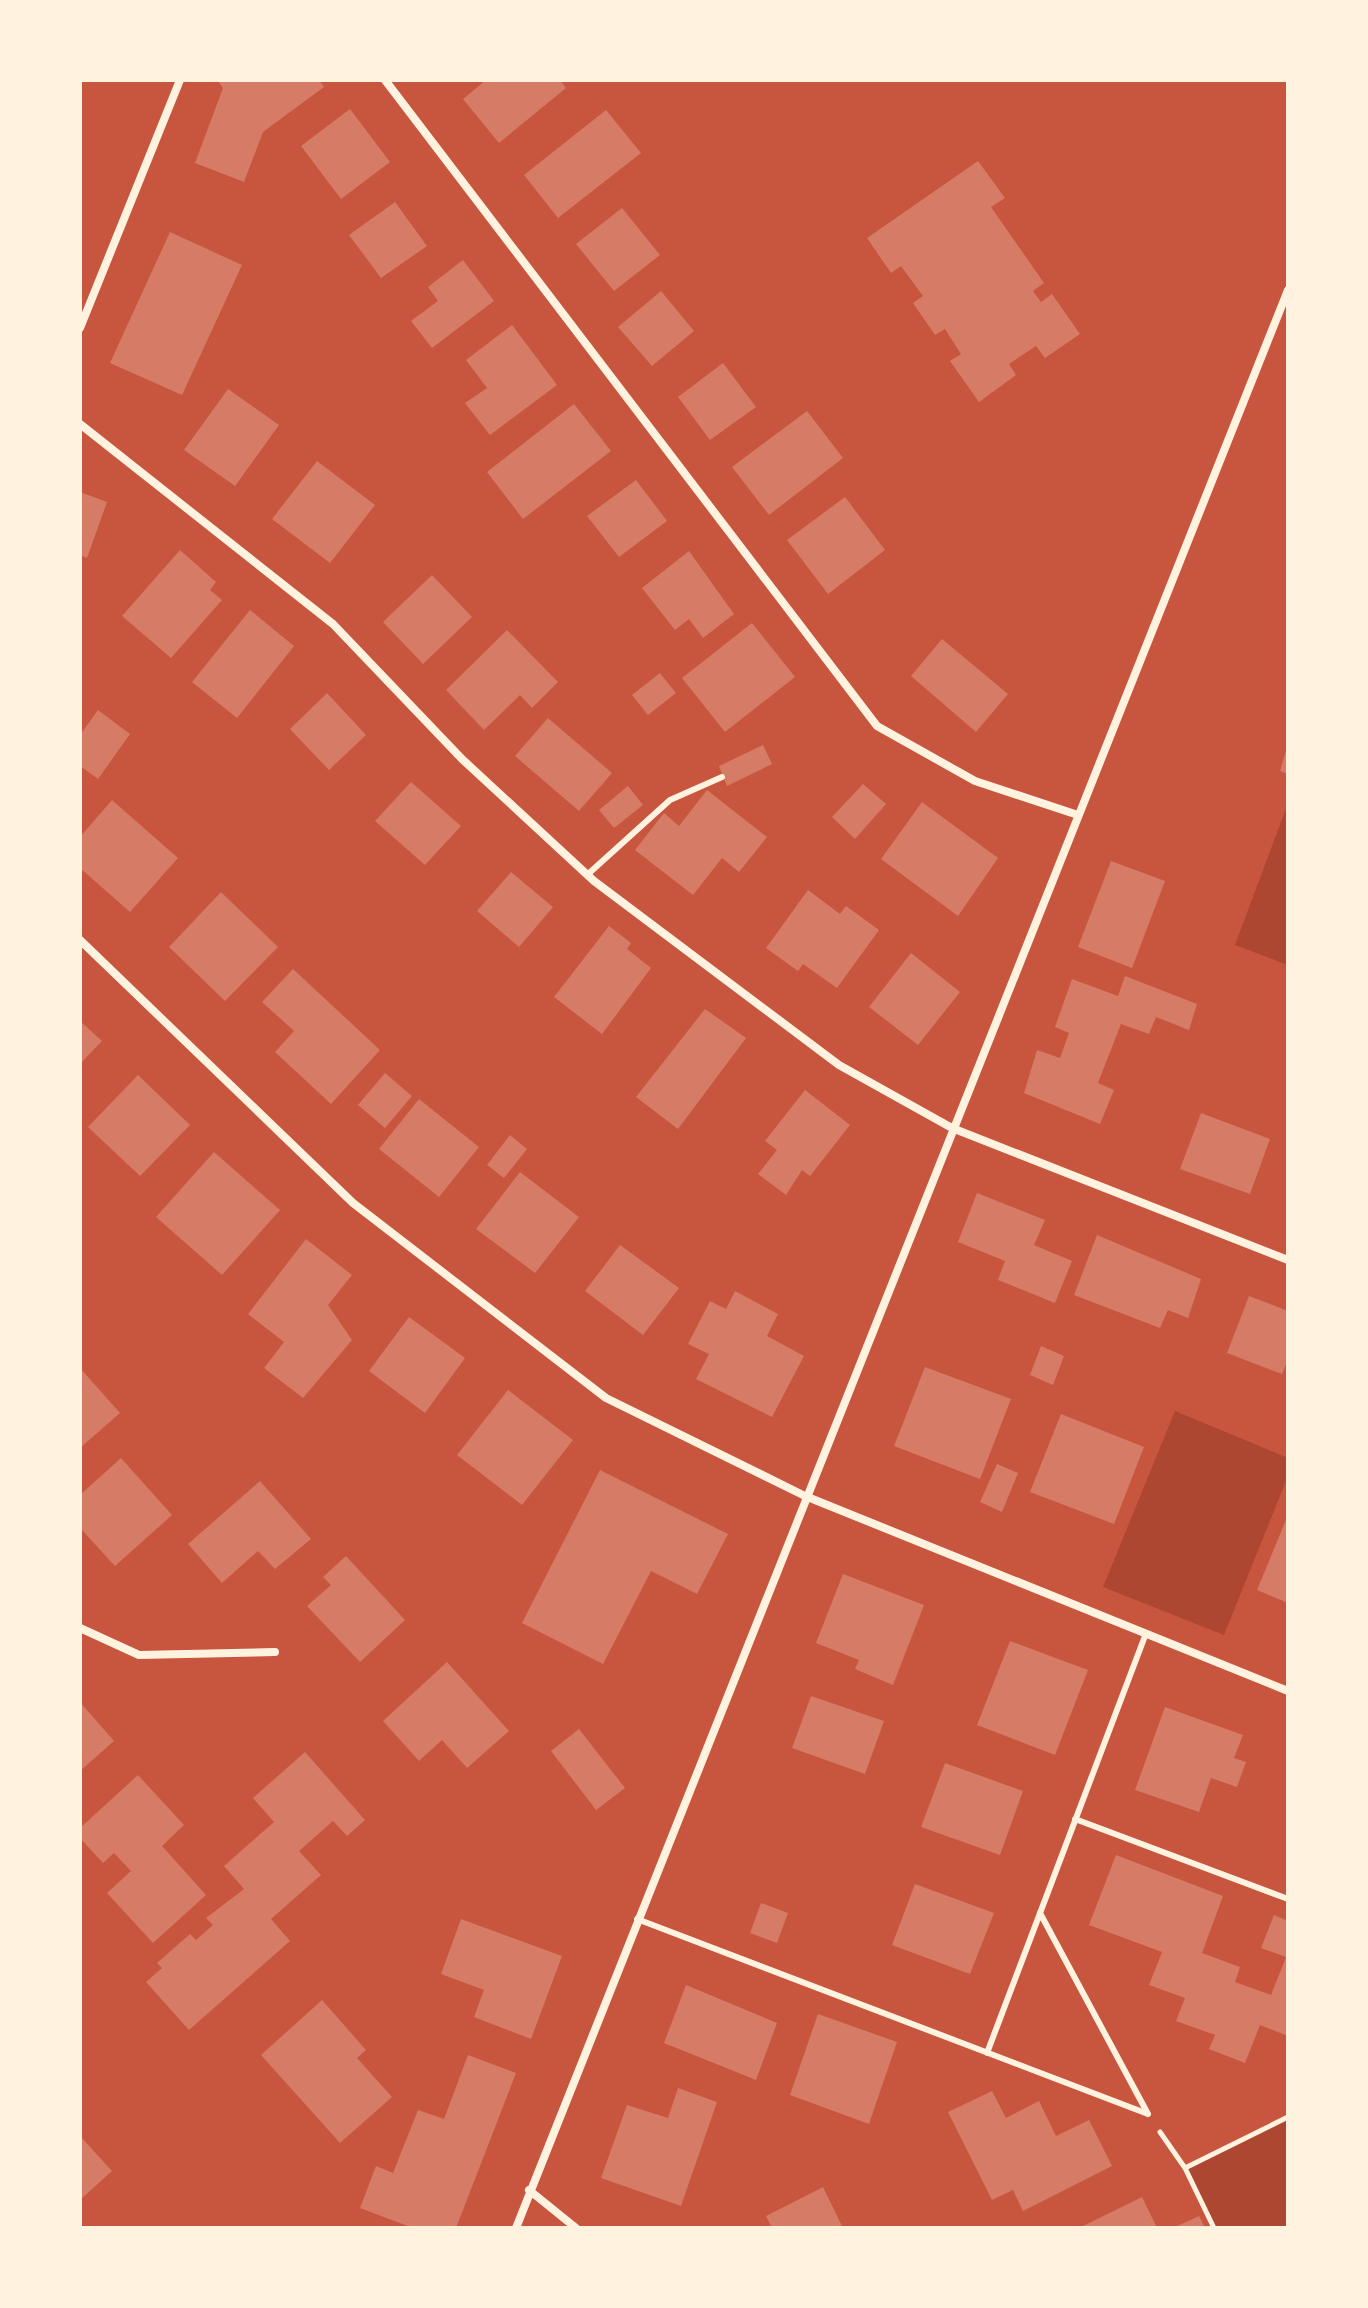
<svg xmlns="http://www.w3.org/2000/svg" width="1368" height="2308" font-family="Barlow,sans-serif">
  <rect width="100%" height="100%" fill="#c8553d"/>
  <!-- green -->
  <path fill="#ae4732" d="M1288,803v162l-53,-20z
    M1175,1411l113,47v18l-64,159 -121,-48z
    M1288,2117v111h-74l-29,-60z"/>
  <!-- building -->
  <path fill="#d67c66" d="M217,80h102l5,7 -61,45 -19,50 -49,-19 28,-75z
    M486,80h74l6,8 -67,55 -36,-44z
    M350,109l40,53 -49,37 -40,-53z
    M606,110l35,43 -83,65 -34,-43z
    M978,161l27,37 -14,9 53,76 -11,8 8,11 11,-8 28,40 -35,24 -9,-12 -27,18 7,11 -37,27 -29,-41 11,-7 -16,-25 -10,6 -22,-32 10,-7 -22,-30 -10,7 -24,-35z
    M395,202l32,44 -46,32 -32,-43z
    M622,208l38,47 -46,36 -38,-47z
    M170,232l72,33 -60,130 -72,-32z
    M463,260l31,41 -62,47 -21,-27 27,-20 -10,-14z
    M661,291l33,40 -42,35 -34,-39z
    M512,325l45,60 -67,50 -25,-32 22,-15 -21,-28z
    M723,363l33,44 -46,33 -32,-43z
    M228,389l51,36 -44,61 -51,-36z
    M574,404l37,47 -88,68 -36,-47z
    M807,411l36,47 -74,57 -37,-48z
    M317,461l58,44 -45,58 -58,-44z
    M636,480l31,41 -48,36 -32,-41z
    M80,492l27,10 -20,56 -7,-3z
    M845,497l40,53 -57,44 -41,-54z
    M180,550l36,32 -6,8 12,10 -51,58 -49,-42z
    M689,551l45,63 -31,24 -14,-19 -14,11 -33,-42z
    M432,575l40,42 -49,47 -40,-42z
    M250,610l44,36 -57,72 -45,-36z
    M752,623l43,54 -70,55 -43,-54z
    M507,630l51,52 -26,26 -12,-13 -36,35 -38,-40z
    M942,639l66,55 -32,38 -65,-56z
    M660,673l16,20 -28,22 -16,-20z
    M327,693l39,42 -37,35 -39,-41z
    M98,710l32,24 -32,45 -18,-13v-31z
    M548,718l64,55 -33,38 -64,-55z
    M763,745l9,19 -45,22 -8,-20z
    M1287,747h1v27l-8,-3z
    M411,782l50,44 -36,39 -50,-44z
    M863,784l23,20 -31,35 -23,-22z
    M628,786l15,19 -29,23 -15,-18z
    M707,790l60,47 -28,35 -17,-14 -29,37 -58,-45 29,-37 15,13z
    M112,800l66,58 -48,54 -50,-44v-31z
    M922,802l76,56 -40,58 -77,-57z
    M1111,861l54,20 -33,87 -54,-21z
    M511,872l42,35 -34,40 -42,-36z
    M808,890l32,24 6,-8 33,24 -42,58 -34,-24 -5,7 -32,-23z
    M221,892l57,55 -53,54 -56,-54z
    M609,926l22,17 -4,6 24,19 -49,66 -48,-37z
    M911,953l49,39 -42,53 -49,-38z
    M293,969l87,81 -49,54 -56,-52 19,-21 -32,-29z
    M1125,976l72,28 -8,26 -33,-13 -7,17 -28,-10 -23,59 16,7 -14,34 -76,-31 13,-43 23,8 9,-25 -14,-6 17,-48 46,17z
    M705,1009l41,29 -68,91 -42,-32z
    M80,1021l22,20 -22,23z
    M385,1073l27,23 -27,32 -27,-23z
    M138,1075l52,50 -50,51 -52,-49z
    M805,1090l45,35 -40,51 -8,-6 -16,25 -28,-21 19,-24 -12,-9z
    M419,1099l60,48 -40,50 -60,-48z
    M1201,1113l69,26 -20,55 -70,-25z
    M510,1135l17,14 -23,29 -17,-13z
    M214,1152l66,58 -58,65 -66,-58z
    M520,1172l59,45 -44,56 -59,-44z
    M977,1193l68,27 -11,25 38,16 -17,42 -57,-23 7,-19 -47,-19z
    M1097,1235l104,44 -13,39 -20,-8 -8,18 -86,-33z
    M306,1239l46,36 -24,30 24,35 -49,58 -39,-30 20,-26 -36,-28z
    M620,1245l59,43 -36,47 -58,-44z
    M735,1291l43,23 -11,22 37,20 -32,61 -76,-38 13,-25 -21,-10 22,-43 16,8z
    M1249,1296l39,15v48l-6,15 -55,-21z
    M409,1317l56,41 -40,55 -56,-42z
    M1041,1346l23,10 -11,29 -23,-10z
    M925,1367l86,32 -31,80 -86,-33z
    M80,1368l40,45 -40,35z
    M508,1390l65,50 -51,65 -65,-50z
    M1061,1414l83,33 -30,77 -84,-32z
    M121,1458l51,57 -57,51 -35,-38v-33z
    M997,1464l21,9 -16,39 -22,-10z
    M600,1470l128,64 -31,60 -46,-23 -48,93 -81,-41z
    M260,1481l51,58 -36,30 -17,-18 -36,32 -34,-39z
    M1288,1515v88l-31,-13z
    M346,1556l59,64 -45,42 -53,-56 24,-21 -8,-8z
    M843,1574l81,31 -31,80 -38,-16 4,-9 -43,-17z
    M1010,1641l78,29 -33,85 -78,-30z
    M447,1662l62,69 -42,37 -25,-28 -23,21 -36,-40z
    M811,1696l73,25 -19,53 -73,-26z
    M80,1702l34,39 -34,30z
    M1165,1707l78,28 -9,23 12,4 -9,25 -26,-9 -12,34 -64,-22z
    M579,1729l46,59 -29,22 -45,-59z
    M305,1752l60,68 -18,16 -14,-15 -34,30 22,24 -50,44 19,22 -101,89 -43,-48 16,-14 -5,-5 33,-29 6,6 17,-15 -7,-7 38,-29 -20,-23 50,-44 -21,-24z
    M945,1763l78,28 -23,64 -79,-28z
    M138,1775l46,50 -22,21 44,49 -53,48 -46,-50 24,-22 -17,-18 -11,10 -23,-25v-10z
    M1116,1855l107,41 -21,57 38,14 -5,15 36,13 15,-38 -25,-9 13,-33 14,6v115l-28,-11 -15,38 -36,-14 6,-14 -39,-14 9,-23 -36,-13 13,-33 -73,-27z
    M915,1884l79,29 -24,61 -78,-29z
    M761,1903l27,10 -11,30 -27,-10z
    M461,1919l101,37 -31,83 -57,-22 10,-27 -43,-16z
    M686,1985l91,38 -21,57 -92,-37z
    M322,2000l44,50 -9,8 35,39 -52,46 -79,-88z
    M818,2014l79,28 -28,82 -79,-29z
    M468,2055l48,18 -60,155h-43l-53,-20 16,-42 17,7 25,-63 26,9z
    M678,2088l39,14 -36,104 -80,-28 26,-73 41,13z
    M992,2091l14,27 33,-17 17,35 33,-16 23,46 -89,45 -10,-21 -21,10 -44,-88z
    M80,2136l32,35 -32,29z
    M823,2187l20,41h-71l-6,-12z
    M1142,2197l15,31h-78z
    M1199,2216l6,12h-32z"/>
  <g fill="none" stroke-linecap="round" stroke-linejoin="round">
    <!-- path -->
    <path stroke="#fff3e0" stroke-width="5" d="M1160,2132l25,36 29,60
      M1185,2168l103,-51"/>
    <!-- service -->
    <path stroke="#fff3e0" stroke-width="6" d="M587,875l83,-75 52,-23
      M1075,1819l213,80
      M1040,1913l108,201
      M637,1919l511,195
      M987,2053l158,-417"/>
    <!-- minor -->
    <path stroke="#fff3e0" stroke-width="8" d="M385,80l492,646 98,55 103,34
      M80,328l100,-248
      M80,424l253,200 129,135 132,122 245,184 113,63 336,132
      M80,940l273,263 253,195 199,98 483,195
      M80,1628l59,27 136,-3
      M529,2190l47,38
      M516,2228l772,-1938"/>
  </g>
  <!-- border -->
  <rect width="1368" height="2308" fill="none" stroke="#fff3e0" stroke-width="164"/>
</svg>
